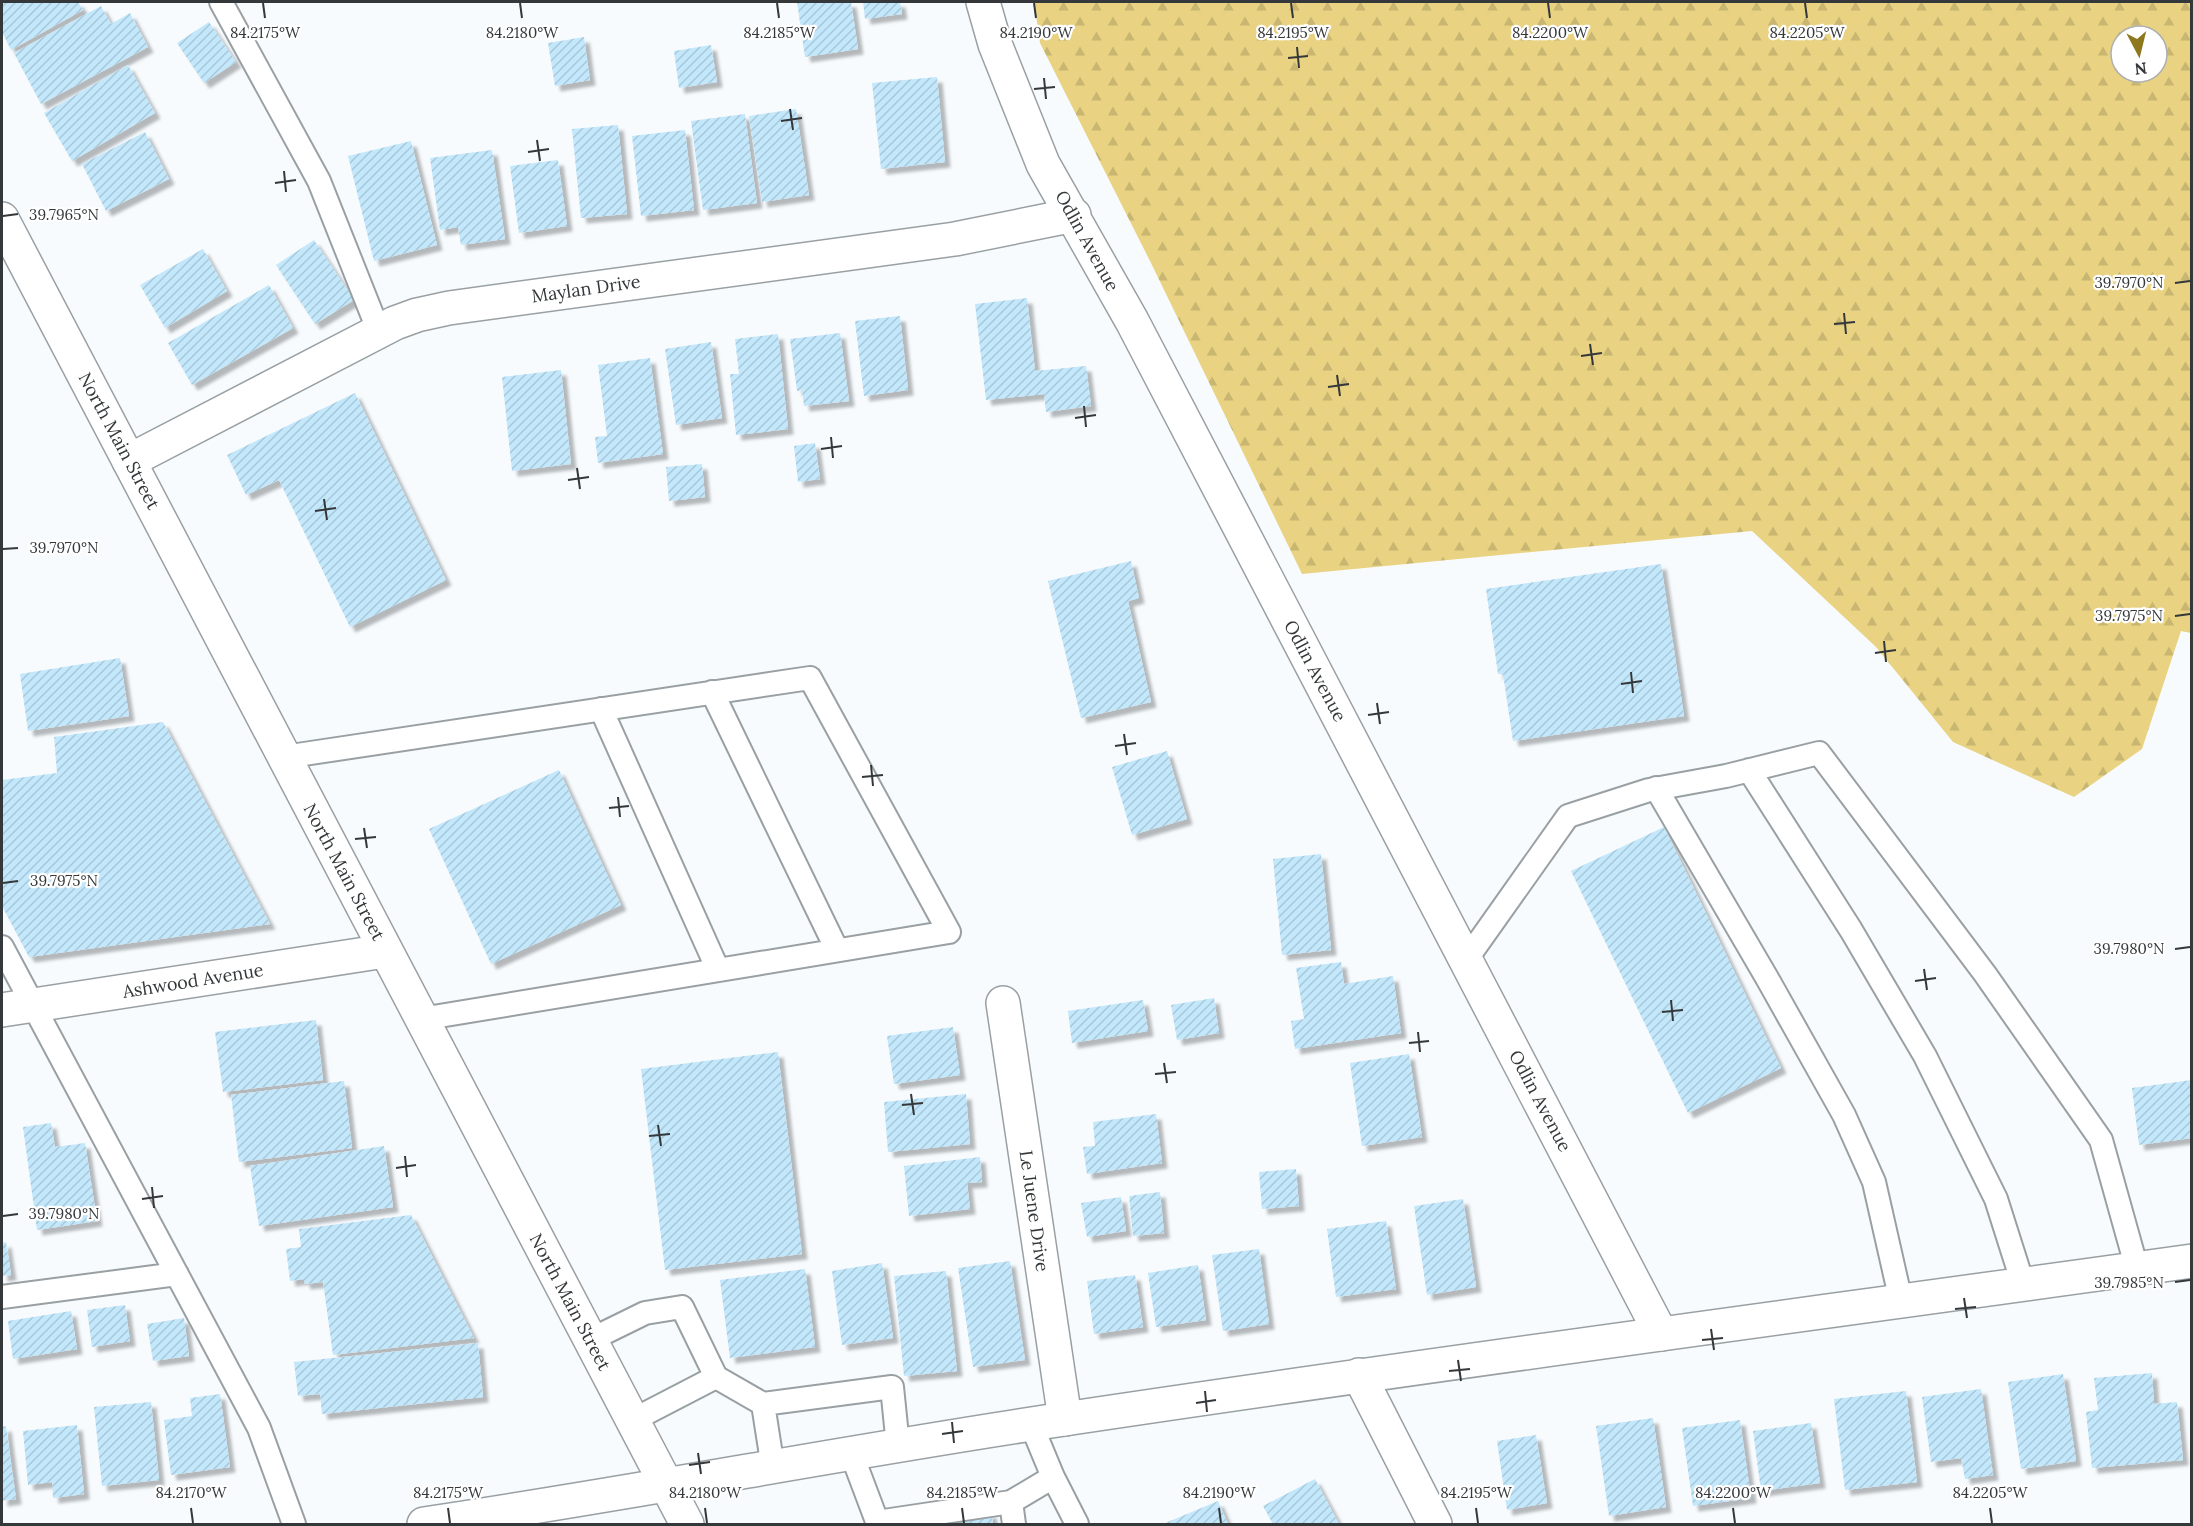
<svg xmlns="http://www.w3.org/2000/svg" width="2193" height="1526" font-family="Lora,serif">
  <defs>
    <pattern id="forest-firs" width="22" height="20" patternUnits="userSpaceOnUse" patternTransform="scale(1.5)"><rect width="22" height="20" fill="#e9d382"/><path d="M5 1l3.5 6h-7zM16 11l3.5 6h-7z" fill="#c8b671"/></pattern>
    <pattern id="building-hatch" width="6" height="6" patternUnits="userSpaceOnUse" patternTransform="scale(1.5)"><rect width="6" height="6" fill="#c3e8fc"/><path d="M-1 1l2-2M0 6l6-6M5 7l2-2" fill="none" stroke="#a8c8d9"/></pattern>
    <filter id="shadow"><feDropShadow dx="5.5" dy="5.5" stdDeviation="1.5" flood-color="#0004"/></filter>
  </defs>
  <rect width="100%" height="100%" fill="#f7fbfe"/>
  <!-- forest -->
  <path fill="url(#forest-firs)" fill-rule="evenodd" d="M1034,2h1157v631l-10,-2 -39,118 -68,48 -121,-55 -77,-95 -124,-116 -450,43 -152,-313 -110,-218zM2121,36h36v36h-36z"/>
  <!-- building -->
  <path fill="url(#building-hatch)" filter="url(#shadow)" d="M2,2h76l5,8 -72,40 -9,-18z
    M797,2h54l7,47 -53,8z
    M863,2h37l2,12 -37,5z
    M101,6l10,18 19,-11 18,34 -107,57 -27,-51z
    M209,22l27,40 -32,21 -27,-40z
    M584,37l6,43 -35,6 -7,-43z
    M711,45l6,37 -38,6 -5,-37z
    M128,65l27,48 -83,48 -28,-48z
    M937,77l8,85 -64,7 -9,-86z
    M796,109l13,86 -47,7 -13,-86z
    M745,114l12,89 -54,7 -12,-89z
    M618,125l9,89 -46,4 -9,-89z
    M685,130l9,80 -53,6 -9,-80z
    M145,132l24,47 -63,32 -24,-47z
    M411,141l26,104 -63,16 -26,-105z
    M492,150l13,89 -44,6 -3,-18 -18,3 -10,-72z
    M558,160l9,66 -48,7 -9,-67z
    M314,240l40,60 -39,24 -39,-59z
    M203,249l24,42 -62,37 -25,-43z
    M269,285l24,43 -101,57 -24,-42z
    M1027,298l8,73 51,-5 5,40 -45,6 -2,-18 -58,6 -11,-96z
    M900,316l8,74 -44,6 -9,-75z
    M840,333l9,68 -45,5 -2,-16 -5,1 -7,-52z
    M778,334l10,95 -52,6 -6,-61h9l-4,-35z
    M711,342l11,76 -46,7 -11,-76z
    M650,358l13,96 -65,9 -3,-26 12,-1 -9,-71z
    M561,370l10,94 -59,7 -10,-94z
    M355,393l91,187 -96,47 -71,-147 -33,15 -19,-40z
    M815,443l5,36 -22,3 -4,-36z
    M702,464l3,33 -36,4 -3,-34z
    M1131,561l8,37 -11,3 23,101 -70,16 -33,-137z
    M1661,564l23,152 -171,25 -10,-67h-5l-12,-85z
    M120,658l9,58 -101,15 -8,-57z
    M163,722l107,202 -241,33 -27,-51v-126l55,-7 -3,-36z
    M1167,751l20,68 -55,16 -20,-68z
    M559,770l62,135 -130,59 -62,-135z
    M1664,827l117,241 -93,45 -117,-242z
    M1321,854l10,96 -49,5 -9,-96z
    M1341,962l3,22 49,-8 8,57 -106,16 -4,-28 13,-2 -8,-51z
    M1214,998l5,35 -42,7 -6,-35z
    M1143,1000l5,31 -76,12 -4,-32z
    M316,1020l7,60 -100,12 -8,-60z
    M953,1027l7,48 -66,9 -7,-48z
    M778,1052l24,202 -137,16 -24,-201z
    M1409,1054l13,83 -60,9 -12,-83z
    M2192,1080v58l-53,7 -7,-57z
    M344,1081l8,67 -113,14 -8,-67z
    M966,1094l4,50 -82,8 -4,-50z
    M1156,1114l6,49 -75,11 -4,-27 12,-1 -2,-24z
    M51,1123l4,24 30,-4 12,78 -60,9 -14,-103z
    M384,1146l9,61 -134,19 -9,-60z
    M980,1157l2,25 -15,1 3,26 -61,7 -5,-50z
    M1296,1169l3,37 -37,3 -3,-37z
    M1160,1192l4,41 -31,3 -4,-40z
    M1121,1197l5,34 -39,6 -6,-34z
    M1463,1199l13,88 -49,8 -13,-89z
    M411,1215l63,123 -141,17 -10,-73 -18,2 -1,-5 -14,2 -4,-32 15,-2 -2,-18z
    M1386,1221l10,68 -60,8 -9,-68z
    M6,1242l5,33 -9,1v-33z
    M1259,1249l10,75 -46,7 -11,-76z
    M1010,1261l15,99 -52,7 -15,-99z
    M882,1263l11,75 -51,7 -10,-74z
    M1198,1265l8,55 -50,7 -8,-54z
    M805,1269l10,78 -85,11 -10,-78z
    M946,1271l11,100 -53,5 -10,-100z
    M1135,1275l8,52 -49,7 -7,-53z
    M125,1305l5,36 -38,6 -5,-37z
    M71,1311l6,38 -64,10 -5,-38z
    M184,1318l5,38 -36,5 -6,-37z
    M478,1343l5,54 -161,17 -2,-20 -22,2 -4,-34z
    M2152,1373l2,31 23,-2 6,58 -91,8 -6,-56 12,-2 -4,-32z
    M2063,1374l13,87 -55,8 -13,-87z
    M1981,1389l12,86 -28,4 -4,-21 -30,4 -9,-65z
    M1906,1391l11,91 -72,8 -11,-91z
    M220,1394l10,73 -59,8 -7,-55 28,-4 -2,-18z
    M151,1402l8,78 -57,6 -8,-79z
    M1653,1418l13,89 -57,9 -13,-90z
    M1740,1420l11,78 -58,8 -11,-78z
    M1811,1423l9,60 -59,8 -8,-60z
    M77,1425l7,69 -31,4 -1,-16 -24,3 -5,-54z
    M6,1426l10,73 -14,2v-74z
    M1536,1435l11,68 -40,7 -10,-69z
    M1315,1479l24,45h-66l-10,-18z
    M1218,1501l10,23h-65z
    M991,1512l2,12h-58z"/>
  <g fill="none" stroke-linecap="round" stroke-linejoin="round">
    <!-- lane casing -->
    <g stroke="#99a0a4" stroke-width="26">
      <path id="lane" d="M221,2l98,179 60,151
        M712,692l125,258
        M601,709l117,261
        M284,757l526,-79 139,254 -528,87
        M1749,770l102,160 74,126 71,143 27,85
        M1656,788l111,190 77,137 30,67 27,119
        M2,947l257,481 35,96
        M1466,960l102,-144 81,-26 77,-14 93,-23 166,221 116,166 36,129
        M2,1297l175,-23
        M590,1340l55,-27 37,-6 34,70 -83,43
        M716,1377l47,27 10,64
        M763,1404l129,-17 6,59
        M1031,1424l22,53 24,47
        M852,1455l26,69
        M877,1522l134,-20
        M1014,1524l-3,-22 42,-25"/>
    </g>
    <!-- street casing -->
    <g stroke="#99a0a4" stroke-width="36">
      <path id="street" d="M983,2l12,42 48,120 89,157 529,1013
        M129,461l266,-138 22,-8 32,-7 506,-69 119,-24
        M1003,1003l62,416
        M2,1010l383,-59
        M1359,1375l76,149"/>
    </g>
    <!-- secondary casing -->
    <g stroke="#99a0a4" stroke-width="36">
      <path id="secondary" d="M424,1524c216,-32 431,-74 647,-106 373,-56 747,-105 1121,-157"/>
    </g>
    <!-- primary casing -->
    <g stroke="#99a0a4" stroke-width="36">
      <path id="primary" d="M2,219l685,1305"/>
    </g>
    <!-- lane -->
    <use href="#lane" stroke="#fff" stroke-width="22"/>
    <!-- street -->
    <use href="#street" stroke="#fff" stroke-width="33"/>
    <!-- secondary -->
    <use href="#secondary" stroke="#fff" stroke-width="33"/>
    <!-- primary -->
    <use href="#primary" stroke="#fff" stroke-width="33"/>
  </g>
  <!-- ticks -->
  <path fill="none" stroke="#35383a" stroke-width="2" d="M263,3l2,15M520,3l2,15M777,3l2,15M1034,3l2,15M1291,3l2,15M1548,3l2,15M1805,3l2,15M1297,47l2,21M1288,58l20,-2M1044,78l2,21M1034,89l21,-2M790,109l3,21M781,121l21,-3M537,140l3,21M528,152l21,-3M284,171l2,21M275,183l21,-3M3,216l15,-2M2175,283l15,-2M1844,313l2,21M1834,324l21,-2M1590,344l3,21M1581,356l21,-3M1337,375l3,21M1328,387l21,-3M1084,406l2,21M1075,418l21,-3M831,437l2,21M821,449l21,-3M577,468l3,21M568,480l21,-3M324,499l3,21M315,511l21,-3M3,549l15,-1M2175,616l15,-2M1884,641l2,21M1875,653l21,-3M1631,672l2,21M1621,684l21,-3M1377,703l3,21M1368,715l21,-3M1124,734l3,21M1115,746l21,-3M871,765l2,21M862,777l21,-2M618,797l2,20M609,808l20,-2M364,828l3,20M355,839l21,-2M3,883l15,-2M2175,949l15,-2M1924,969l3,21M1915,981l21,-3M1671,1000l2,21M1662,1012l21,-2M1418,1032l2,20M1409,1043l20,-2M1164,1063l3,20M1155,1074l21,-2M911,1094l3,21M902,1105l21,-2M658,1125l3,21M649,1136l21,-2M405,1156l2,21M396,1168l20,-3M152,1187l2,21M142,1199l21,-3M3,1216l15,-2M2175,1282l15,-2M1964,1298l3,20M1955,1309l21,-2M1711,1329l3,21M1702,1340l21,-2M1458,1360l3,21M1449,1371l21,-2M1205,1391l2,21M1196,1403l20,-3M952,1422l2,21M942,1434l21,-3M698,1453l3,21M689,1465l21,-3M191,1508l2,15M448,1508l2,15M705,1508l2,15M962,1508l2,15M1219,1508l2,15M1476,1508l2,15M1733,1508l2,15M1990,1508l2,15"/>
  <g text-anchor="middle" stroke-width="4.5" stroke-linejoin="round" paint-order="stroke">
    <!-- street labels -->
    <g font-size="18" fill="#35383a" stroke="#fff">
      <text transform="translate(1087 241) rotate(61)" y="6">Odlin Avenue</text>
      <text transform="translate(586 289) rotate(-8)" y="6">Maylan Drive</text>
      <text transform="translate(119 441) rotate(62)" y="6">North Main Street</text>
      <text transform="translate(1315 671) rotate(62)" y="6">Odlin Avenue</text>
      <text transform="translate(344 872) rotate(62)" y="6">North Main Street</text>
      <text transform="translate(193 981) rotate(-9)" y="6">Ashwood Avenue</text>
      <text transform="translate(1540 1101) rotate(62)" y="6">Odlin Avenue</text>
      <text transform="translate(1034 1211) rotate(82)" y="6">Le Juene Drive</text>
      <text transform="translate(570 1302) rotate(62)" y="6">North Main Street</text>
    </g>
  </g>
  <g font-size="15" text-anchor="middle" fill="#35383a" stroke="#fff" stroke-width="4.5" stroke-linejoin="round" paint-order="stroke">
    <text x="265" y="38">84.2175°W</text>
    <text x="522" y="38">84.2180°W</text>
    <text x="779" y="38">84.2185°W</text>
    <text x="1036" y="38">84.2190°W</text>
    <text x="1293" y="38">84.2195°W</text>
    <text x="1550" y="38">84.2200°W</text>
    <text x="1807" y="38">84.2205°W</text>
    <text x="64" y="220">39.7965°N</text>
    <text x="2129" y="288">39.7970°N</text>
    <text x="64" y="553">39.7970°N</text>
    <text x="2129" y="621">39.7975°N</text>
    <text x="64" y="886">39.7975°N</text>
    <text x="2129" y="954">39.7980°N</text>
    <text x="64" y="1219">39.7980°N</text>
    <text x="2129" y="1288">39.7985°N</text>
    <text x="191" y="1498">84.2170°W</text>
    <text x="448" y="1498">84.2175°W</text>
    <text x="705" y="1498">84.2180°W</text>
    <text x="962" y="1498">84.2185°W</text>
    <text x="1219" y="1498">84.2190°W</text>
    <text x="1476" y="1498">84.2195°W</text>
    <text x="1733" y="1498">84.2200°W</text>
    <text x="1990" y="1498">84.2205°W</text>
  </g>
  <!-- border -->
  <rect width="2193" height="1526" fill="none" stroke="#35383a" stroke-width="6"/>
  <!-- north arrow -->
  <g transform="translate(2139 54) rotate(173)"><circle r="28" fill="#ffffff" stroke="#aeafb0" stroke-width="1.5"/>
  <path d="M0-4.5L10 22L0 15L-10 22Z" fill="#8d781d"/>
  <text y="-9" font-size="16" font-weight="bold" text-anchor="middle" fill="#35383a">N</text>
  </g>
</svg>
